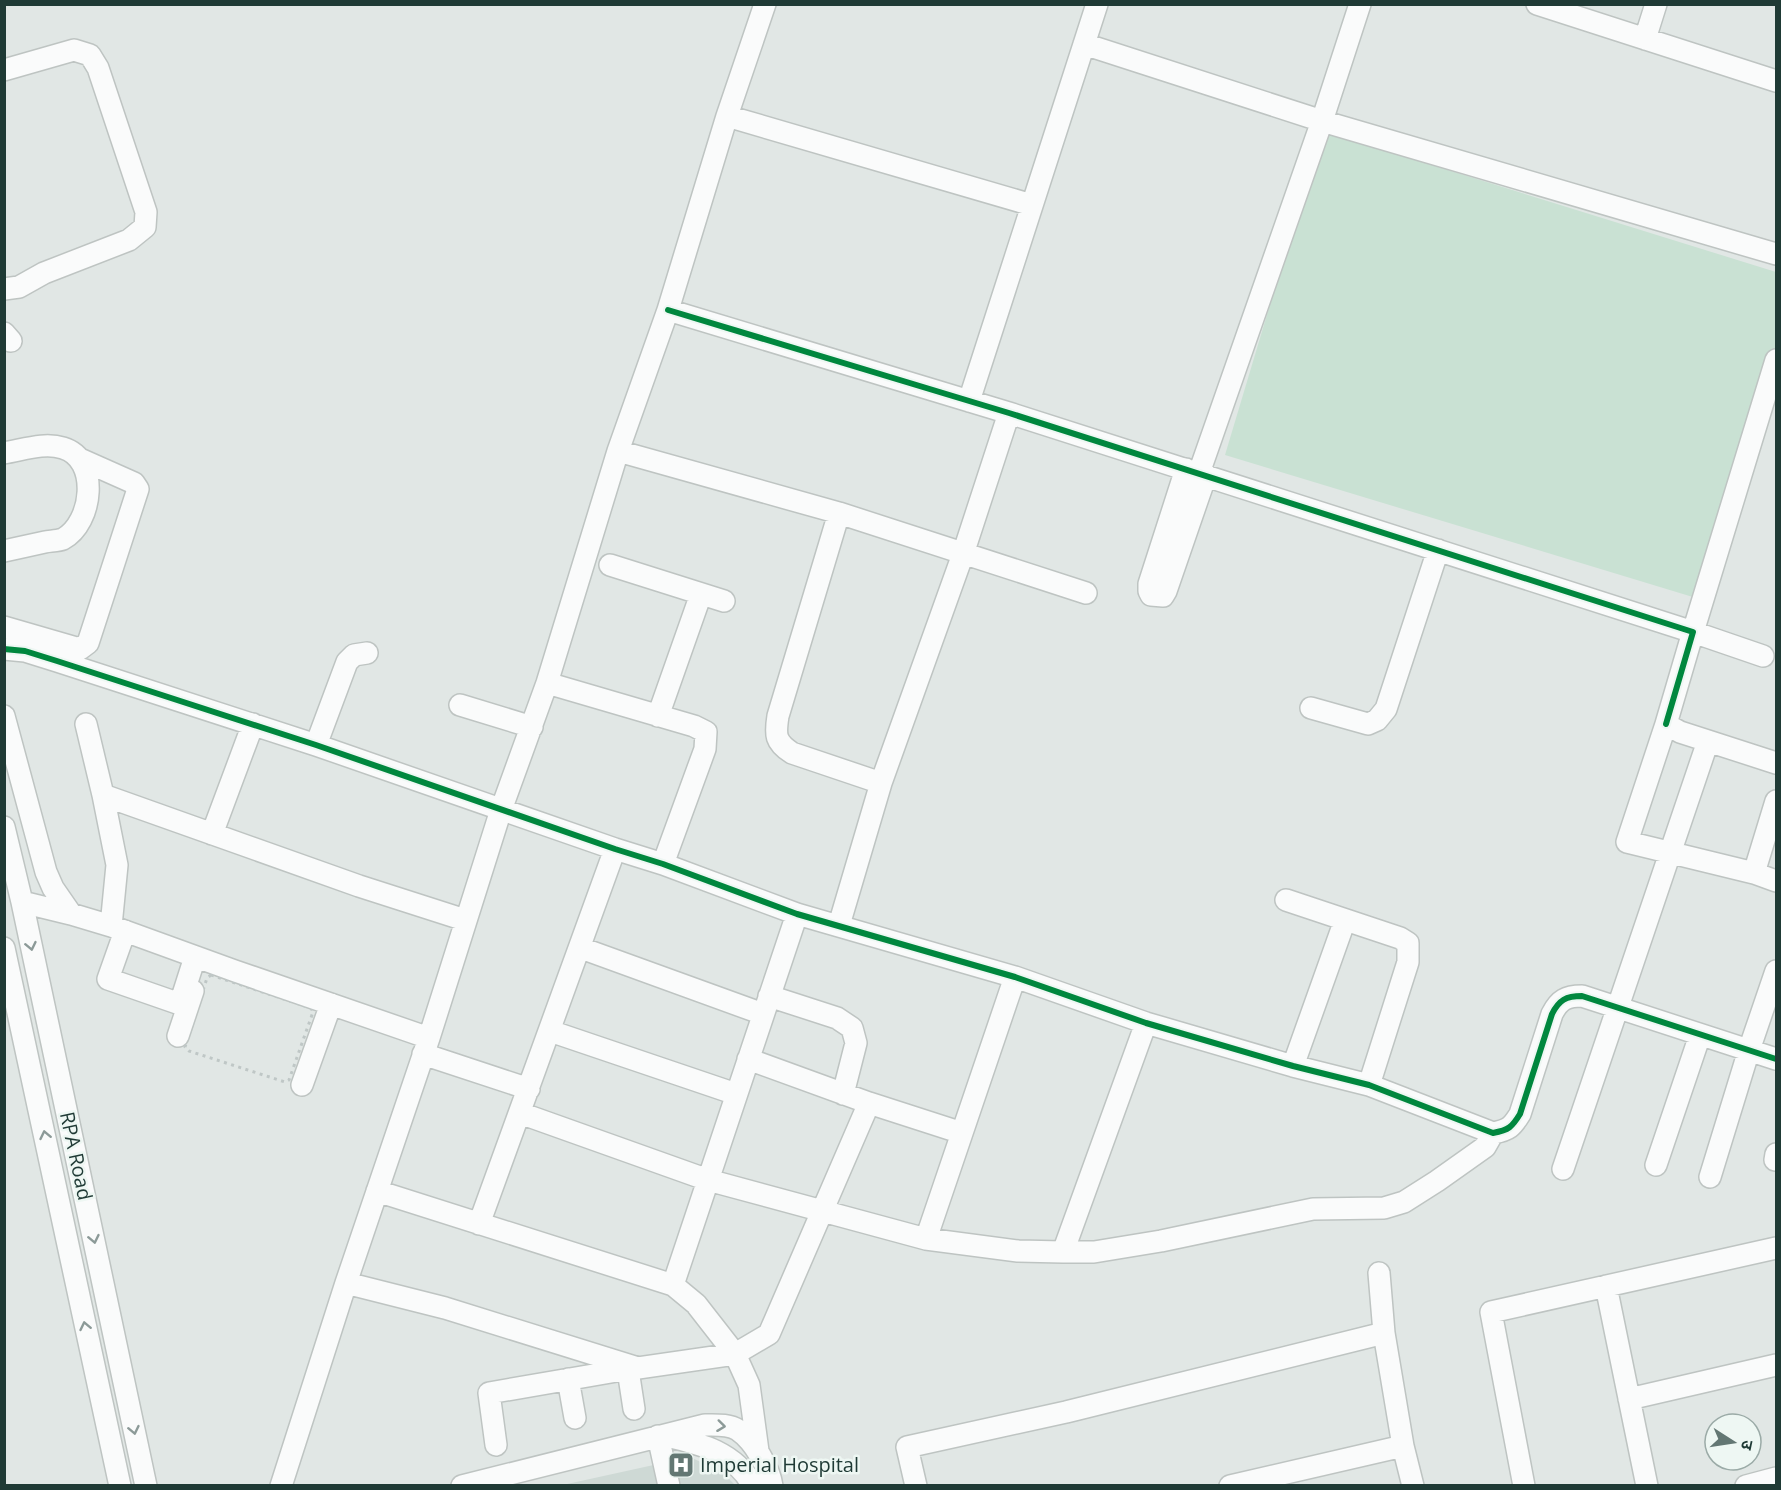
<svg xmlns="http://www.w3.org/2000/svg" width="1781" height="1490" font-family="'Open Sans','Noto Sans Devanagari',sans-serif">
  <rect width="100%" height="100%" fill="#e1e7e5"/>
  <!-- built -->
  <path fill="#ced9d5" d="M690,1457l32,15 13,13 -177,1z"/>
  <!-- park -->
  <path fill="#c9e1d3" d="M1322,131l454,141v100l-70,229 -481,-146z"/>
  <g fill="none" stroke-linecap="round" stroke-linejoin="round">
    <!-- minor casing -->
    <g stroke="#bec4c2" stroke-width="24">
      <path id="minor" d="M1537,4l239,77
        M1645,39l11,-35
        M1084,44l238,77 454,133
        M4,70l70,-20 16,5 8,13 48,144 -1,15 -16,13 -85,33 -25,14 -15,2
        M727,116l305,89
        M668,310l341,103 684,219 -27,92
        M4,333l7,8
        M969,401l128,-397
        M618,451l221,62 247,80
        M4,453c19,-3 40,-11 59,-5 37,11 30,75 0,91 -5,2 -13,2 -18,3 -14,3 -27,6 -41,9
        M1186,469l-37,115v7l2,4 12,1 3,-5 40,-116
        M1199,473l123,-352 38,-117
        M839,513l-61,203c-3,19 -3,26 14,37l89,30
        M610,565l114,36
        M4,627l76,22 8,-6 50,-154 -4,-6 -54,-24
        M4,649l21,2 32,10 259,84 299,104 48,15 134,50 218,63 131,46 147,43 76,19 124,48c16,-3 19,-6 27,-19l32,-100c7,-14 14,-18 30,-18l194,63
        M1763,656l-70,-24 83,-272
        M547,683l147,43 12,6 -1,17 -42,115
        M460,705l72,22
        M1311,708l57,16 9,-4 9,-11 52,-159
        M4,716l42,156 7,16 18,26
        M658,716l43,-122
        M86,724l17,71
        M316,745l31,-83 7,-7 13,-2
        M1776,763l-96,-31 -14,-8 -39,118 127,31 22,8
        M4,827l18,75 124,584
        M212,834l41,-110
        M1754,873l22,-72
        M1286,900l114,38 8,5v19l-39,123
        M22,902l49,12 40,12 124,45 194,67
        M839,925l42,-142 82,-229 46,-141
        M111,926l6,-61 -14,-70 256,91 106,34
        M125,931l-17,48 72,25 15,-47
        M4,948l116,538
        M581,948l182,66
        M769,996l68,22 15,10 4,15 -13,51
        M550,1031l186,63
        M178,1036l15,-45
        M423,1054l106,35
        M1293,1066l52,-146
        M302,1085l29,-81
        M869,1103l93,30
        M520,1113l188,67 218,59 92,12 45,1 83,-229
        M1775,1160l1,-6
        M1656,1165l44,-130
        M1563,1169l145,-428
        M1710,1177l39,-127 27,-79
        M377,1191l296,94 124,-371
        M479,1224l136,-375
        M926,1239l89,-262
        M1063,1252h31l67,-11 152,-32 71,-1 20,-6 33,-21 48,-34 8,-14
        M1379,1273l5,60
        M346,1283l99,25 193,60 97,-14 34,-20 100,-231 -121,-44
        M673,1285l23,19 39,50 14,31 9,66
        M1606,1286l41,200
        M628,1370l6,39
        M568,1379l7,39
        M1629,1399l147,-34
        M658,1436l11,50
        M667,1436c34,8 68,16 86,50
        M496,1445l-7,-52 145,-25
        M281,1486l65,-203 83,-245 72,-228 46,-127 71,-232 50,-141 59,-194 38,-112
        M462,1486l243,-61c11,0 24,-1 33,5 16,11 31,37 34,56
        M916,1486l-9,-39 159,-35 318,-79 19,113 10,40
        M1230,1486l173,-40
        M1524,1486l-33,-174 285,-64
        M1746,1486l30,-8"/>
    </g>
    <!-- path -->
    <path stroke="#bfc7c6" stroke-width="3" stroke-dasharray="3 4.5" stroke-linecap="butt" d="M211,975l100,33 2,4 -24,68 -4,2 -96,-31 -4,-4 22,-69z"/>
    <!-- minor -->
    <use href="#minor" stroke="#fafbfb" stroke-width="21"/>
    <!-- cycleway casing -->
    <g stroke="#eef7f3" stroke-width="10">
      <path id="cycleway" d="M668,310l341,103 684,219 -27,92
        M4,649l21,2 32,10 259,84 299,104 48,15 134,50 218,63 131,46 147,43 76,19 124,48c16,-3 19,-6 27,-19l32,-100c7,-14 14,-18 30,-18l194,63"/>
    </g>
    <!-- cycleway -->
    <use href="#cycleway" stroke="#00873e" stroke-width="6"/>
  </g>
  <!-- one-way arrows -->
  <defs><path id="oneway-chevron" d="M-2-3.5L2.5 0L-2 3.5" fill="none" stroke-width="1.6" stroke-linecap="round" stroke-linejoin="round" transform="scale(1.5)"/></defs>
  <g stroke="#8c9a98">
    <use href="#oneway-chevron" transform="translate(31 946) rotate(78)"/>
    <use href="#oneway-chevron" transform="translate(45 1135) rotate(-102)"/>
    <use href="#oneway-chevron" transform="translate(94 1239) rotate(78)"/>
    <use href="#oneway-chevron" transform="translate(85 1326) rotate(-102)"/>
    <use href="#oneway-chevron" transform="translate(721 1426) rotate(7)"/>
    <use href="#oneway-chevron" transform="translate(134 1430) rotate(78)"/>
  </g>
  <!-- icons -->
  <defs>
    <g id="hospital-square" transform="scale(1.35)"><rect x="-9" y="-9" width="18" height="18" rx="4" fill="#637773" stroke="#eef7f3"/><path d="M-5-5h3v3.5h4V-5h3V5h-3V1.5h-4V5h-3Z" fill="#fff"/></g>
  </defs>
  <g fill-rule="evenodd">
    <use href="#hospital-square" x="681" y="1465"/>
  </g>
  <g text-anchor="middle" stroke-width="5" stroke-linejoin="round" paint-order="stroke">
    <!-- street labels -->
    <g font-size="20" fill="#1f3a35" stroke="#eef7f3">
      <text transform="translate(76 1156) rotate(78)" y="7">RPA Road</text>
    </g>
    <!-- poi labels -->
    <g font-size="20" fill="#1f3a35" stroke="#eef7f3" text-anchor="start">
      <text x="700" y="1472">Imperial Hospital</text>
    </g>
  </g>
  <!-- border -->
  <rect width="1781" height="1490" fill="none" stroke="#1f3a35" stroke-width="12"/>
  <!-- north arrow -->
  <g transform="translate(1733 1442) rotate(102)"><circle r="28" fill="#eef7f3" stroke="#9baba7" stroke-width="1.5"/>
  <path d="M0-4.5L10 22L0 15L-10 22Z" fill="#637773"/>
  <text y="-9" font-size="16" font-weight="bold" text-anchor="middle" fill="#1f3a35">उ</text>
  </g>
</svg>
